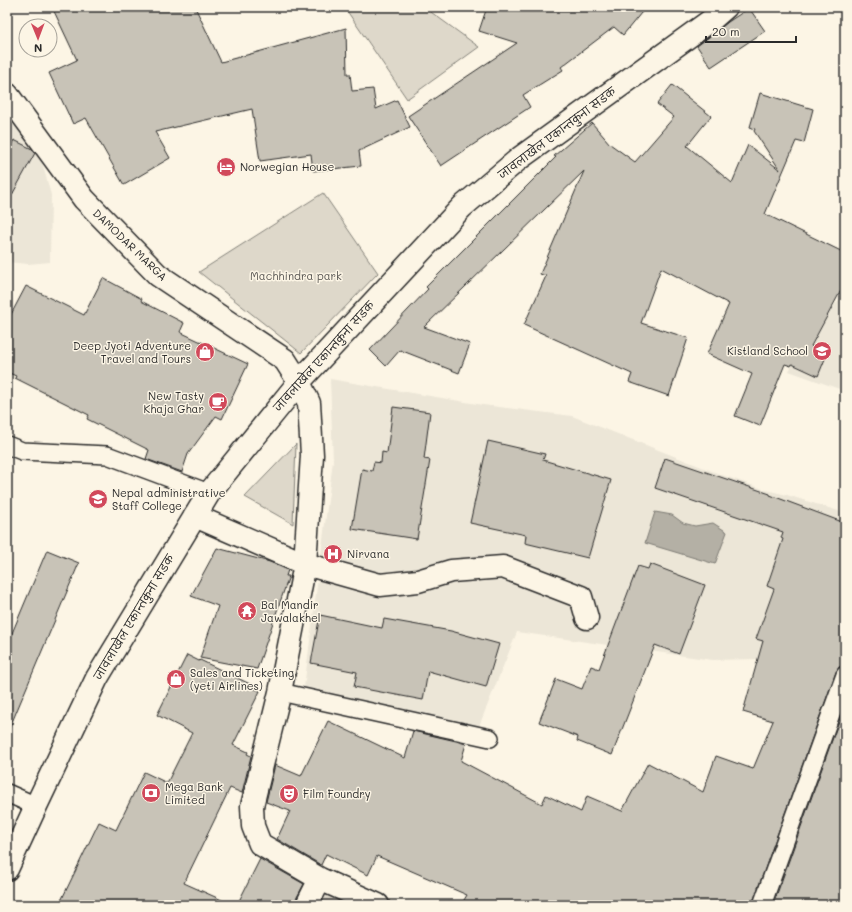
<svg xmlns="http://www.w3.org/2000/svg" width="852" height="912" font-family="Mali,'Playpen Sans Deva',sans-serif">
  <rect width="100%" height="100%" fill="#fcf5e5"/>
  <filter id="ink" filterUnits="userSpaceOnUse"><feTurbulence type="fractalNoise" baseFrequency=".025" numOctaves="2"/><feDisplacementMap in="SourceGraphic" scale="8" xChannelSelector="R" yChannelSelector="G"/><feConvolveMatrix kernelMatrix="1 2 1 2 8 2 1 2 1" color-interpolation-filters="sRGB"/></filter>
  <g filter="url(#ink)">
    <!-- built -->
    <path fill="#ece6d7" d="M7,113l33,42 11,40 -1,67 -22,2 -21,-2z
      M845,294v97l-56,-20 21,-40z
      M330,379l153,26 89,11 150,59 44,15 21,5 58,18v144l-11,33 -36,-16 -42,-15 -43,1 -196,-28 -40,99 -173,-43 29,-227z"/>
    <!-- green -->
    <path fill="#ded8ca" stroke="#84827a" d="M345,7h79l55,40 -72,52 -62,-91z
      M323,193l55,80 -77,80 -102,-81z
      M296,444l-3,80 -48,-27z
      M322,886l42,19h-50z"/>
    <!-- water -->
    <path fill="#b4b0a5" stroke="#7d7b74" d="M655,512l17,3 11,8 12,3 18,-3 14,9 -12,32 -70,-21z"/>
    <!-- building -->
    <path fill="#c8c3b7" stroke="#2b2b2b" d="M52,7h143l26,55 125,-34 1,46h3l2,17 21,-2 3,20 21,-9 13,27 -51,24 2,15 -48,5 -2,-17 -51,7 -8,-52 -97,23 15,26 -46,27 -38,-67 -13,6 -24,-51 28,-13z
      M487,7h159l-23,28 -9,-8 -53,40 2,3 -40,25 7,12 -89,59 -33,-50 109,-73 -38,-12z
      M749,8l16,23 -54,36 -14,-21 20,-15 11,-9z
      M672,85l39,31 -24,30 45,37 16,-38 32,25 -26,-39 1,-2 -5,-2 10,-34 53,16 -9,34 -8,-2 -31,73 80,39v30l-34,63 16,8 -9,22 -26,-12 -1,2 -6,-2 -25,62 -25,-10 17,-42 -45,-20 22,-50 -68,-36 -20,55 47,15 -19,58 -40,-14 3,-8 -108,-49 22,-49 -6,-2 44,-103 -160,156 46,17 -11,29 -59,-23 -14,16 -16,-16 58,-61 -2,-2 130,-130 -2,-1 38,-33 18,21 25,18 39,-45 -17,-13z
      M14,140l18,9 3,4 -28,51v-51z
      M103,278l39,21 -1,2 43,22 -4,9 68,32 -26,55 -6,-3 -28,38 -6,18 -36,-13 3,-9 -62,-31 2,-4 -74,-37 1,-2 -9,-4v-50l19,-36 58,29z
      M393,407l37,5 -6,47 6,1 -13,79 -65,-10 10,-60 10,2 2,-9 7,1 1,-11 5,1z
      M488,441l57,13 -2,6 68,20 -23,78 -63,-15 1,-8 -56,-12z
      M665,458l105,36v1l75,28v142l-6,2 -3,5 -83,230 -1,3h-291l6,-10 -90,-39 -9,19 -42,-21 -5,11 -44,-26 13,-28 -24,-9 9,-37 26,11 27,-55 77,37 8,-27 43,10 10,3 -5,17 81,43 4,-9 35,17 6,-16 35,15 26,-48 55,29 13,-36 37,13 20,-48 -30,-9 20,-71 -7,-2 18,-50 -7,-3 16,-47 -2,-1 2,-6 -128,-44z
      M217,548l53,14 18,8 -2,6h3l-32,93 -57,-11 18,-52 -27,-10z
      M47,550l32,13 -72,171v-89z
      M650,564l55,21 -26,69 -24,-9 -43,110 -35,-14 1,-4 -39,-15 17,-43 26,10 9,-23 8,3 39,-103 10,3z
      M320,615l62,13 2,-9 67,12 48,13 -13,43 -58,-16 -5,29 -69,-13 3,-15 -46,-9z
      M187,655l12,6 1,-1 52,25 -1,2 9,4 -27,54 15,7 -1,2 4,2 -9,37 -12,-5 -46,95 49,22h-174l40,-83 17,8 28,-58 23,11 25,-50 -35,-18z
      M845,704v201h-72z
      M260,859l44,25 -8,15 -1,6h-58z"/>
    <g fill="none" stroke-linecap="round" stroke-linejoin="round">
      <!-- lane casing -->
      <g stroke="#2b2b2b" stroke-width="20">
        <path id="lane" d="M7,445l15,6 85,4 102,38
          M280,692l210,46
          M7,793l29,13
          M762,905l83,-230"/>
      </g>
      <!-- street casing -->
      <g stroke="#2b2b2b" stroke-width="25">
        <path id="street" d="M7,94l77,105 74,76 127,85 14,22 10,21 3,52 -7,109 -25,128 -28,114 1,20 7,18 60,35 58,26
          M195,516l110,48 75,21 38,-4 33,-10 52,-4 78,30 6,21
          M307,905l13,-26"/>
      </g>
      <!-- primary casing -->
      <g stroke="#2b2b2b" stroke-width="25">
        <path id="primary" d="M7,869l29,-63 61,-128 112,-185 90,-111 163,-175 58,-49 190,-137 16,-14"/>
      </g>
      <!-- lane -->
      <use href="#lane" stroke="#fcf5e5" stroke-width="17"/>
      <!-- street -->
      <use href="#street" stroke="#fcf5e5" stroke-width="22"/>
      <!-- primary -->
      <use href="#primary" stroke="#fcf5e5" stroke-width="22"/>
    </g>
  </g>
  <!-- icons -->
  <defs>
    <g id="hotel-disc" transform="scale(1)"><circle r="9.5" fill="#d1495b" stroke="#fcf5e5"/><path d="M-6-4.5h1.5V1H6V5H4.5V3h-9V5H-6ZM-4 0a1.8 1.8 0 1 1 3.6 0ZM.5 0V-2.5h3Q6-2.5 6 0Z" fill="#fff"/></g>
    <g id="school-disc" transform="scale(1)"><circle r="9.5" fill="#d1495b" stroke="#fcf5e5"/><path d="M0-5L7-2L0 1L-7-2ZM-4 1L0 2.5L4 1V4Q0 6-4 4Z" fill="#fff"/></g>
    <g id="shop-disc" transform="scale(1)"><circle r="9.5" fill="#d1495b" stroke="#fcf5e5"/><path d="M-5-2.5h2.3a2.7 3.5 0 0 1 5.4 0H5L5.5 6h-11ZM-1.5-2.5h3a1.5 2.3 0 0 0-3 0Z" fill="#fff"/></g>
    <g id="cafe-disc" transform="scale(1)"><circle r="9.5" fill="#d1495b" stroke="#fcf5e5"/><path d="M-5.5-4.5H6V0H3Q3 3.5 0 3.5H-2.5Q-5.5 3.5-5.5 0ZM3-3.2v2h1.7v-2ZM-6 4.5H4V6H-6Z" fill="#fff"/></g>
    <g id="university-disc" transform="scale(1)"><circle r="9.5" fill="#d1495b" stroke="#fcf5e5"/><path d="M0-5L7-2L0 1L-7-2ZM-4 1L0 2.5L4 1V4Q0 6-4 4Z" fill="#fff"/></g>
    <g id="hospital-disc" transform="scale(1)"><circle r="9.5" fill="#d1495b" stroke="#fcf5e5"/><path d="M-5-5h3v3.5h4V-5h3V5h-3V1.5h-4V5h-3Z" fill="#fff"/></g>
    <g id="temple-disc" transform="scale(1)"><circle r="9.5" fill="#d1495b" stroke="#fcf5e5"/><path d="M0-6L5-2H3V0L6.5 2.5H4V6H1.5V3h-3V6H-4V2.5H-6.5L-3 0V-2H-5Z" fill="#fff"/></g>
    <g id="bank-disc" transform="scale(1)"><circle r="9.5" fill="#d1495b" stroke="#fcf5e5"/><path d="M-6-4H6V4H-6ZM0-2.3a2.3 2.3 0 1 0 0 4.6a2.3 2.3 0 1 0 0-4.6Z" fill="#fff"/></g>
    <g id="theatre-disc" transform="scale(1)"><circle r="9.5" fill="#d1495b" stroke="#fcf5e5"/><path d="M-5-5.5Q0-4 5-5.5V0Q5 5 0 6Q-5 5-5 0ZM-3.3-2.5H-1v1.5H-3.3ZM1-2.5H3.3v1.5H1ZM-2.8 1Q0 5.5 2.8 1Z" fill="#fff"/></g>
  </defs>
  <g fill-rule="evenodd">
    <use href="#hotel-disc" x="226" y="167"/>
    <use href="#school-disc" x="822" y="351"/>
    <use href="#shop-disc" x="205" y="352"/>
    <use href="#cafe-disc" x="218" y="402"/>
    <use href="#university-disc" x="98" y="499"/>
    <use href="#hospital-disc" x="333" y="554"/>
    <use href="#temple-disc" x="247" y="611"/>
    <use href="#shop-disc" x="176" y="679"/>
    <use href="#bank-disc" x="151" y="793"/>
    <use href="#theatre-disc" x="289" y="794"/>
  </g>
  <g text-anchor="middle" stroke-width="3" stroke-linejoin="round" paint-order="stroke">
    <!-- street labels -->
    <g font-size="11" fill="#2b2b2b" stroke="#fcf5e5">
      <text transform="translate(557 133) rotate(-37)" y="4">जावलाखेल एकान्तकुना सडक</text>
      <text transform="translate(130 245) rotate(44)" y="4">DAMODAR MARGA</text>
      <text transform="translate(324 356) rotate(-48)" y="4">जावलाखेल एकान्तकुना सडक</text>
      <text transform="translate(134 617) rotate(-59)" y="4">जावलाखेल एकान्तकुना सडक</text>
    </g>
    <!-- poi labels -->
    <g font-size="11" fill="#2b2b2b" stroke="#fcf5e5" text-anchor="start">
      <text x="240" y="171">Norwegian House</text>
      <text x="191" y="350" text-anchor="end">Deep Jyoti Adventure<tspan x="191" dy="13">Travel and Tours</tspan></text>
      <text x="808" y="355" text-anchor="end">Kistland School</text>
      <text x="204" y="400" text-anchor="end">New Tasty<tspan x="204" dy="13">Khaja Ghar</tspan></text>
      <text x="112" y="497">Nepal administrative<tspan x="112" dy="13">Staff College</tspan></text>
      <text x="347" y="558">Nirvana</text>
      <text x="261" y="609">Bal Mandir<tspan x="261" dy="13">Jawalakhel</tspan></text>
      <text x="190" y="677">Sales and Ticketing<tspan x="190" dy="13">(yeti Airlines)</tspan></text>
      <text x="165" y="791">Mega Bank<tspan x="165" dy="13">Limited</tspan></text>
      <text x="303" y="798">Film Foundry</text>
    </g>
    <!-- park labels -->
    <g font-size="11" fill="#585653" stroke="#fcf5e5">
      <text x="296" y="280">Machhindra park</text>
    </g>
  </g>
  <!-- margin -->
  <rect width="852" height="912" fill="none" stroke="#fcf5e5" stroke-width="24"/>
  <rect x="12" y="12" width="828" height="888" fill="none" stroke="#2b2b2b" stroke-width="1.5" filter="url(#ink)"/>
  <!-- north arrow -->
  <g transform="translate(38 38) rotate(179)"><circle r="19" fill="#fcf5e5" stroke="#a8a49b"/>
  <path d="M0-3L7 15L0 10L-7 15Z" fill="#d1495b"/>
  <text y="-6" font-size="11" font-weight="bold" text-anchor="middle" fill="#2b2b2b">N</text>
  </g>
  <!-- scale -->
  <path d="M706 36v6h90v-6" fill="none" stroke="#2b2b2b" stroke-width="2"/>
  <text x="712" y="36" font-size="12" fill="#2b2b2b" stroke="#fcf5e5" stroke-width="3" paint-order="stroke">20 m</text>
</svg>
